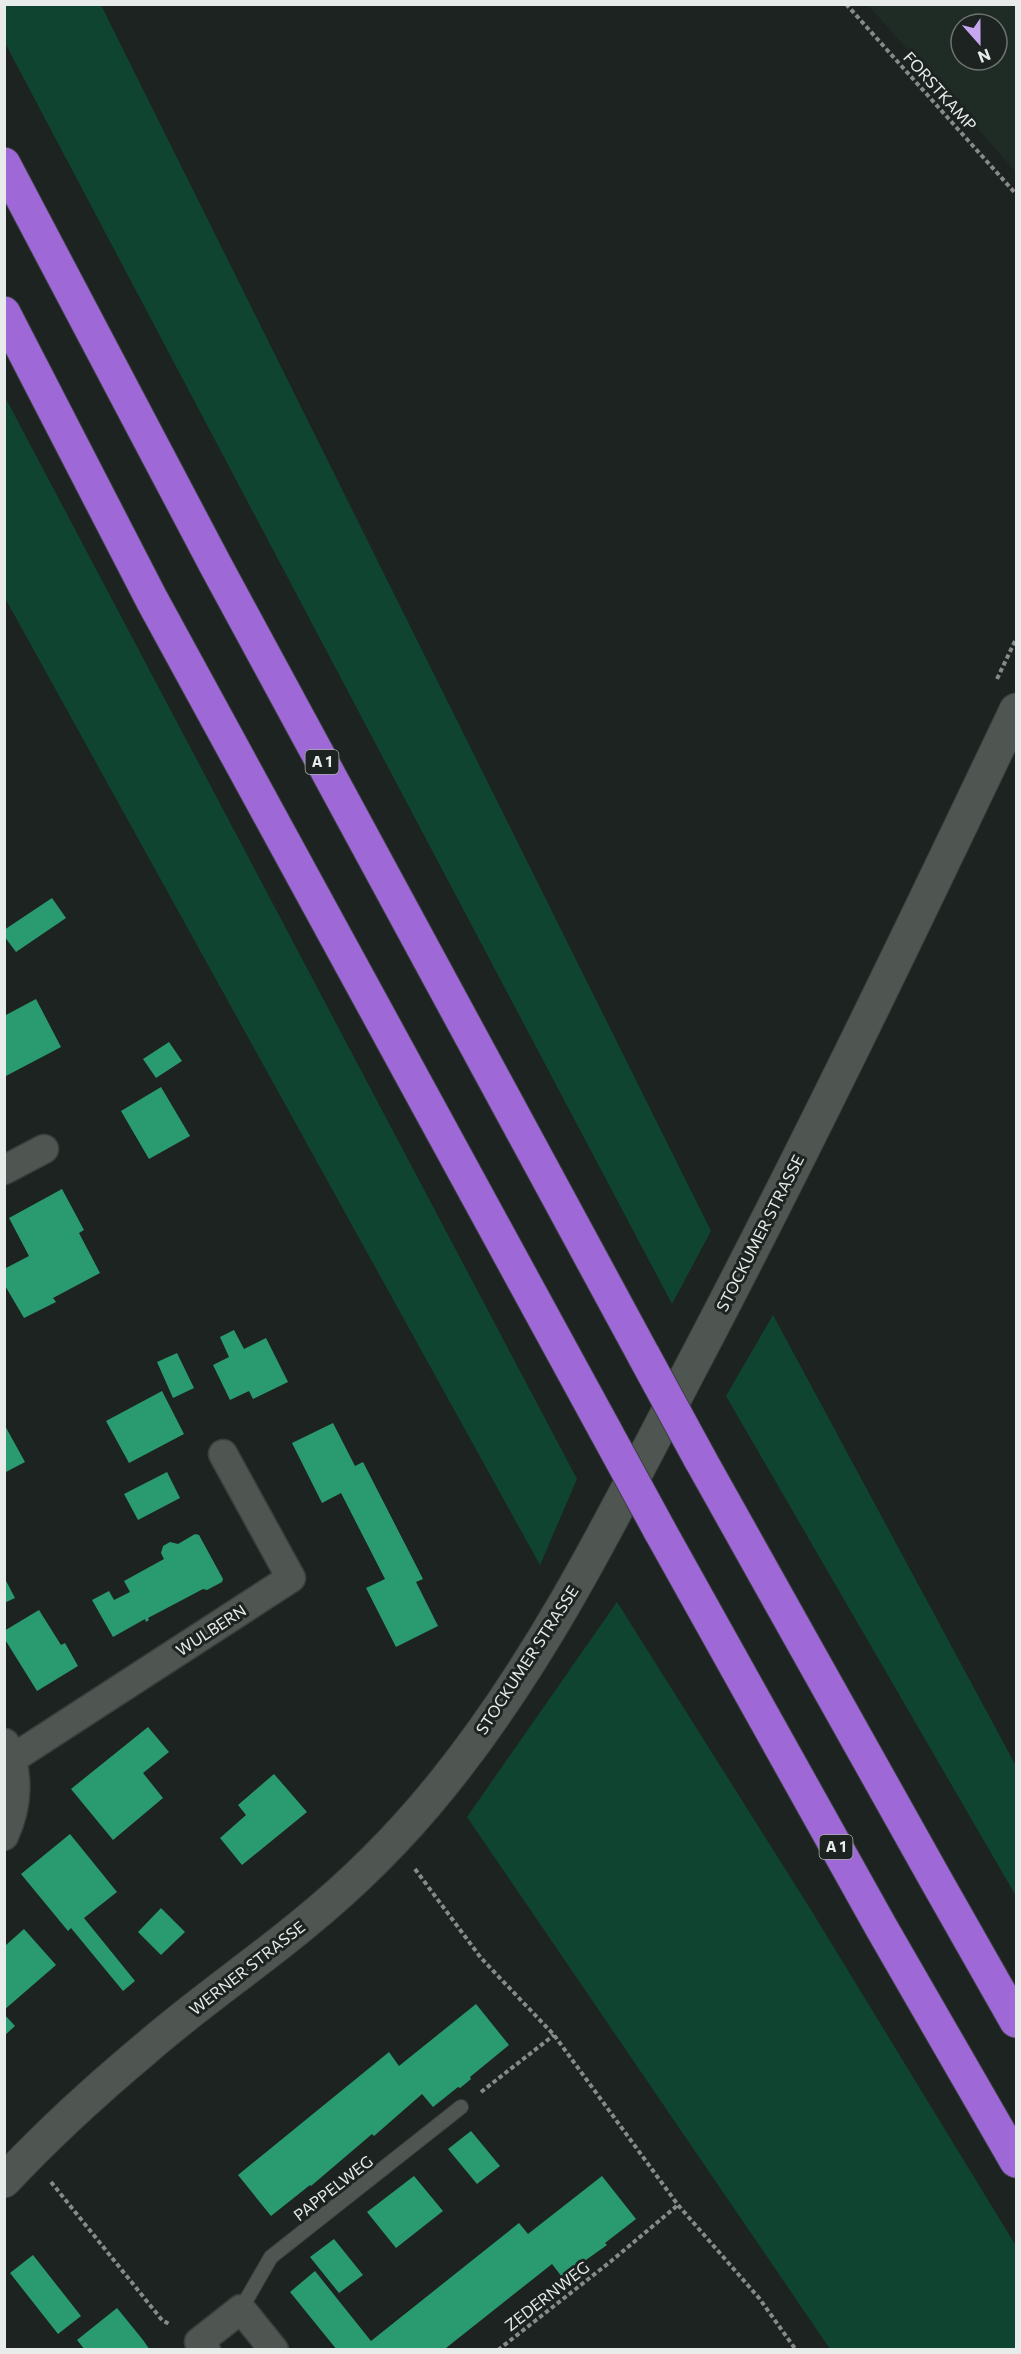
<svg xmlns="http://www.w3.org/2000/svg" width="1021" height="2354" font-family="Commissioner,sans-serif">
  <rect width="100%" height="100%" fill="#1d2320"/>
  <!-- built -->
  <path fill="#1f2c26" fill-rule="evenodd" d="M868,5h148v167zM961,24h36v36h-36z"/>
  <!-- green -->
  <path fill="#0f4530" d="M4,5h97l610,1226 -39,73 -667,-1261z
    M5,397l572,1082 -37,86 -535,-967z
    M773,1315l243,451v130l-290,-500z
    M617,1602l194,308 205,336v103h-186l-363,-532z"/>
  <!-- building -->
  <path fill="#2a9b70" d="M52,898l14,20 -50,34 -12,-16v-6z
    M36,999l25,48 -57,30v-61z
    M169,1042l13,19 -26,17 -13,-19z
    M161,1087l29,49 -41,23 -28,-48z
    M62,1189l22,41 -5,3 21,40 -47,25 3,4 -32,16 -20,-34v-15l25,-13 -20,-38z
    M234,1330l10,19 22,-11 22,44 -35,17 -4,-8 -19,9 -17,-35 16,-8 -9,-20z
    M177,1353l17,35 -21,10 -16,-36z
    M162,1391l22,43 -55,29 -23,-42z
    M333,1423l22,43 8,-4 60,117 -7,3 22,44 -42,21 -30,-59 19,-9 -44,-86 -19,10 -30,-60z
    M4,1424l21,38 -21,11z
    M167,1472l13,26 -42,22 -14,-26z
    M195,1534l4,1 24,44 -1,3 -15,8 -4,-1 -55,29 1,2 -3,2 -1,-3 -32,18 -21,-37 17,-9 5,9 16,-8 -6,-11 40,-22 -3,-6 2,-7 7,-4 8,2z
    M4,1577l11,21 -11,5z
    M39,1610l22,35 4,-2 13,23 -41,25 -33,-53v-7z
    M148,1727l21,25 -26,21 20,25 -50,42 -42,-51z
    M274,1774l33,38 -65,53 -22,-27 26,-23 -8,-10z
    M70,1834l47,58 -33,26 51,63 -12,10 -52,-63 -3,3 -47,-57z
    M161,1908l24,24 -24,23 -23,-23z
    M24,1929l32,36 -52,45v-66l2,1z
    M476,2004l33,41 -39,32 1,2 -6,5 -5,4 -2,-1 -25,20 -11,-13 -48,42 -2,-2 -61,52 -1,-1 -39,31 -33,-41 151,-123 10,14z
    M4,2014l11,12 -11,10z
    M471,2131l29,35 -23,18 -29,-35z
    M414,2176l29,35 -47,37 -29,-36z
    M602,2176l34,43 -31,24 2,2 -45,32 -10,-13 -106,84 2,2h-111l-47,-58 25,-21 56,70 148,-118 9,11z
    M334,2239l29,36 -24,18 -29,-36z
    M33,2255l48,61 -23,18 -48,-61z
    M117,2308l26,32 7,10h-65l-8,-10z"/>
  <g fill="none" stroke-linecap="round" stroke-linejoin="round">
    <!-- lane casing -->
    <g stroke="#383e3b" stroke-width="16">
      <path id="lane" d="M241,2309l30,-52 190,-150"/>
    </g>
    <!-- street casing -->
    <g stroke="#383e3b" stroke-width="31">
      <path id="street" d="M4,1170l40,-21
        M12,1759l279,-181 -68,-124
        M4,1836c14,-30 16,-63 1,-93
        M206,2350l-7,-8 42,-33 33,41"/>
    </g>
    <!-- secondary casing -->
    <g stroke="#383e3b" stroke-width="35">
      <path id="secondary" d="M4,2181c44,-47 91,-90 140,-131 50,-44 106,-82 157,-124 52,-42 100,-90 141,-141 100,-124 170,-266 243,-406 116,-220 224,-444 331,-669"/>
    </g>
    <!-- highway casing -->
    <g stroke="#383e3b" stroke-width="35">
      <path id="highway" d="M4,164l212,402 428,790
        M4,313l148,287 453,830
        M700,1459l237,423 79,139
        M660,1531l221,396 135,234"/>
    </g>
    <!-- path -->
    <path stroke="#868b89" stroke-width="4" stroke-dasharray="4.5 3" stroke-linecap="butt" d="M846,4l170,190
      M997,679l19,-40
      M415,1869l66,89 73,77 124,170 81,93 37,52
      M481,2092l73,-57
      M51,2182l111,138 9,5
      M498,2350l112,-88 68,-57"/>
    <!-- lane -->
    <use href="#lane" stroke="#4f5652" stroke-width="14"/>
    <!-- street -->
    <use href="#street" stroke="#4f5652" stroke-width="28"/>
    <!-- secondary -->
    <use href="#secondary" stroke="#4f5652" stroke-width="33"/>
    <!-- highway -->
    <use href="#highway" stroke="#9e68d7" stroke-width="33"/>
    <!-- highway-bridge casing -->
    <g stroke="#383e3b" stroke-width="35" stroke-linecap="butt">
      <path id="highway-bridge" d="M644,1356l56,103
        M605,1430l55,101"/>
    </g>
    <!-- highway-bridge -->
    <use href="#highway-bridge" stroke="#9e68d7" stroke-width="33"/>
  </g>
  <g text-anchor="middle" stroke-width="6" stroke-linejoin="round" paint-order="stroke">
    <!-- shield labels -->
    <g fill="#1d2320" stroke="#aaafad" stroke-width="1.5">
      <rect x="305.5" y="750" width="33" height="24" rx="4.5"/>
      <rect x="819.5" y="1835" width="33" height="24" rx="4.5"/>
    </g>
    <g font-size="15" font-weight="bold" fill="#e7ebe9">
      <text x="322" y="767">A 1</text>
      <text x="836" y="1852">A 1</text>
    </g>
    <!-- street labels -->
    <g font-size="16" fill="#e7ebe9" stroke="#1d2320">
      <text transform="translate(940 91) rotate(48)" y="6">FORSTKAMP</text>
      <text transform="translate(760 1233) rotate(-63)" y="6">STOCKUMER STRASSE</text>
      <text transform="translate(211 1630) rotate(-33)" y="6">WULBERN</text>
      <text transform="translate(527 1660) rotate(-57)" y="6">STOCKUMER STRASSE</text>
      <text transform="translate(247 1968) rotate(-38)" y="6">WERNER STRASSE</text>
      <text transform="translate(333 2188) rotate(-38)" y="6">PAPPELWEG</text>
      <text transform="translate(547 2296) rotate(-38)" y="6">ZEDERNWEG</text>
    </g>
  </g>
  <!-- border -->
  <rect width="1021" height="2354" fill="none" stroke="#e7ebe9" stroke-width="12"/>
  <!-- north arrow -->
  <g transform="translate(979 42) rotate(159)"><circle r="28" fill="#1d2320" stroke="#6e7370" stroke-width="1.5"/>
  <path d="M0-4.5L10 22L0 15L-10 22Z" fill="#c7a6ef"/>
  <text y="-9" font-size="16" font-weight="bold" text-anchor="middle" fill="#e7ebe9">N</text>
  </g>
</svg>
